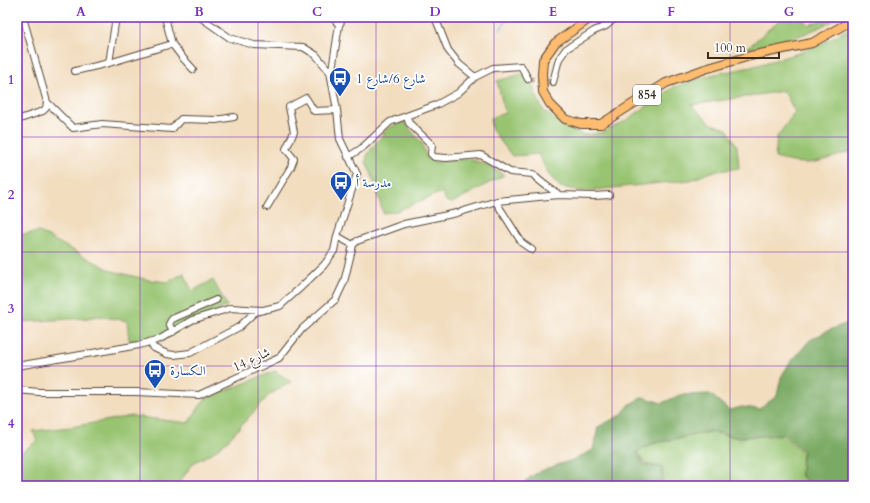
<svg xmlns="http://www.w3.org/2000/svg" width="870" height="503" font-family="Cardo,Amiri,serif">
  <rect width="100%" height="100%" fill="#fff"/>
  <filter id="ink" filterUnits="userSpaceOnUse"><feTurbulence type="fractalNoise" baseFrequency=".025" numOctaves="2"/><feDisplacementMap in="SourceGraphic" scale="8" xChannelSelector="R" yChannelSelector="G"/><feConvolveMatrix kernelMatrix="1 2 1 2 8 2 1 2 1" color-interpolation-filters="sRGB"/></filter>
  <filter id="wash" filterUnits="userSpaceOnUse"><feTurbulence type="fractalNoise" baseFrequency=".012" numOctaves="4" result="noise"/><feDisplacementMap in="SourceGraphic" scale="16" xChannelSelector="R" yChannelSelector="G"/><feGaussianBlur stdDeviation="0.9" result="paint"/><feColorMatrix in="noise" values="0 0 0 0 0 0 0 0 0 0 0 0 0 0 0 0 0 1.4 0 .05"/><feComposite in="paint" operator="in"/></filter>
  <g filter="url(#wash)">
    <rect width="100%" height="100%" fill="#f2ddbf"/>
    <!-- green -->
    <path fill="#98c471" stroke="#6a7748" d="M783,17h17l9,8 21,-8h10c-33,17 -56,27 -94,32z
      M853,26v123l-1,2c-13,4 -32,12 -46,12 -10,0 -20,-2 -31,-5l2,-21 18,-25 -11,-21 -93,14 21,19 15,5 10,17 2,22 -28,4 -20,8 -30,3 -78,8 -23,-4 -11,-12 -11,-21 -26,2 -20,-26 -2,-12 15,-5 -8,-32 32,-9 6,21 8,17 18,15 23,10 20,-3 23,-12 47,-33 37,-12 40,-8 48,-14 26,-11z
      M404,121l8,11 10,11 4,14 10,5 32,-3 15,4 21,12 -52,28 -6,-2 -4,-9 -45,19 -14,2 -11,-38 -6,-13 1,-7 20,-26z
      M39,232l73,39 37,9 19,2 16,-9 8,18 21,-11 14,26 -34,16 -33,20 -31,-2 -2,-19 -28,-5 -12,2 -65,4 -5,-7v-80z
      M275,371l16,11 -22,13 -40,44 -17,14 -19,10 -16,23h-160v-41l3,8 17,-12 -4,-10 38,-4 61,-11 56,7 17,-24z
      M710,432l27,6 46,-3 19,17 -2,23 12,11h-149v-19l-18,-3 -8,-12 16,-8z"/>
    <!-- forest -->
    <path fill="#7aaa63" stroke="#5a6a40" d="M853,321v162l-4,3h-35l-13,-11 2,-24 -19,-17 -47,3 -27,-6 -57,12 -17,9 8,13 18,3v18h-141c14,-17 36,-20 54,-27 6,-3 12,-6 18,-9l5,-23 23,-12 9,-11 13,-7 19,6 18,-8 30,-1 19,16 13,-3 17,2 18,-13 4,-19 8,-13 21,-24 17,-9z"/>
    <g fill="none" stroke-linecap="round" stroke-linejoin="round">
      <!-- stream -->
      <path stroke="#7cafe9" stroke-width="1.5" d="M500,30l8,-13"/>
    </g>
  </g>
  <g filter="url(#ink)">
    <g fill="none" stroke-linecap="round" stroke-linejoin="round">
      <!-- minor-tunnel -->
      <path stroke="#cdb99f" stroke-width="6" stroke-dasharray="6 3" stroke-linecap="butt" d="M528,79l25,3"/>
      <!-- minor casing -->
      <g stroke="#564536" stroke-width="8">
        <path id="minor" d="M170,17l-4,4 6,23 10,13 11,12
          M333,17l6,8
          M435,17l13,33 11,14 16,13
          M109,63l7,-46
          M75,71l34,-8 63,-19
          M331,76l8,-51 5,-8
          M553,82l6,-23 7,-10 28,-18 12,-5 10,-9
          M47,102l26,26 29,-4 70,5 9,-10 35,1 18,-3
          M407,117l2,6 23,22 -1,9 3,3 12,1 35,-3 29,17 23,2c6,8 17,14 26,21
          M17,120l26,-9 3,-3 1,-6 -24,-85
          M348,157l14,-9 28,-26 46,-17 22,-12 17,-16 18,-9 28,-2 7,13
          M496,202l26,41 10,7
          M267,207l24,-40 3,-8 -8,-10 8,-17 -5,-25 17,-9 8,13 23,-1
          M353,245l4,-4 47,-17 53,-11 40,-12 62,-6 35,1 15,-1
          M173,332l-4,-8 3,-5 44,-19
          M149,342l5,6 13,6 7,1 16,-2 49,-26 16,-15 25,-6 19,-17 25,-24 10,-14 3,-15
          M17,366l122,-21 21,-6 32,-19 39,-12 31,2
          M17,390l22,2h97l63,3 80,-37 23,-29 34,-30 8,-17 9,-37 -16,-9 20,-62 -17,-35 -3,-29 -7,-38 -14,-17 -13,-8 -49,-2 -24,-7 -30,-21"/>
      </g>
      <!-- major casing -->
      <g stroke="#564536" stroke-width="10">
        <path id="major" d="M592,17l-37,26 -12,17 -1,14 1,18 7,12 15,15 16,5h20l65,-41 39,-14 45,-13 62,-13 41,-23"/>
      </g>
      <!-- minor -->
      <use href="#minor" stroke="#fff" stroke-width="6"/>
      <!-- major -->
      <use href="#major" stroke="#fdbc70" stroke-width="8"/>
    </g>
  </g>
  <!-- grid -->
  <path fill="none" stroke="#7b2cbf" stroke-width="1" stroke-opacity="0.55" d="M140,17v469M258,17v469M376,17v469M494,17v469M612,17v469M730,17v469M17,137h836M17,252h836M17,366h836"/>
  <!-- icons -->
  <defs>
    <g id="bus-pin" transform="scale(1.15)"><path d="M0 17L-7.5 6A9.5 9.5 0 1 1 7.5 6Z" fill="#1a4fb4" stroke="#fff"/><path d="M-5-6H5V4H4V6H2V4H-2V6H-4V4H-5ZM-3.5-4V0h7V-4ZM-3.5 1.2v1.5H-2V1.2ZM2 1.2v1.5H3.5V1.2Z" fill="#fff"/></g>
  </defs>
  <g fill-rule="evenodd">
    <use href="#bus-pin" x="340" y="78"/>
    <use href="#bus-pin" x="341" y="182"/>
    <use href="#bus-pin" x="155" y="370"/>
  </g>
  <g text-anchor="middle" stroke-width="3.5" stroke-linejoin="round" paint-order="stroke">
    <!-- shield labels -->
    <rect fill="#fff" stroke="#766a62" stroke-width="1" x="633" y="85" width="28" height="20" rx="3"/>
    <g font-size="12" font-weight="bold" fill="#3b2a1e">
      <text x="647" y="99">854</text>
    </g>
    <!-- transit labels -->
    <g font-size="13" fill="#164399" stroke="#fff" text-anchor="start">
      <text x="356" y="83">شارع 6/شارع 1</text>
      <text x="356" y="187">مدرسة أ</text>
      <text x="170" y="375">الكسارة</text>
    </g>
    <!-- street labels -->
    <g font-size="13" fill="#3b2a1e" stroke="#fff">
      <text transform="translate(251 359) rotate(-25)" y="5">شارع 14</text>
    </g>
  </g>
  <!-- margin -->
  <rect width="870" height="503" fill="none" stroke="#fff" stroke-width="44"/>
  <!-- scale -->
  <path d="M708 52v6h71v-6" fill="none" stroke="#3b2a1e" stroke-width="2"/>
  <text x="714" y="52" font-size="12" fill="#3b2a1e" stroke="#ffffff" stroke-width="3" paint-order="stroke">100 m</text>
  <rect x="22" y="22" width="826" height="459" fill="none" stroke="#7b2cbf" stroke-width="1.5"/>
  <g font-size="13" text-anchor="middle" font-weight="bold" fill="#7b2cbf">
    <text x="81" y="16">A</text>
    <text x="199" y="16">B</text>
    <text x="317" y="16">C</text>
    <text x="435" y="16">D</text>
    <text x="553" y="16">E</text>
    <text x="671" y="16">F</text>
    <text x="789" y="16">G</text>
    <text x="11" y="84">1</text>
    <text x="11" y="199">2</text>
    <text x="11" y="313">3</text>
    <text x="11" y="428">4</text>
  </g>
</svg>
